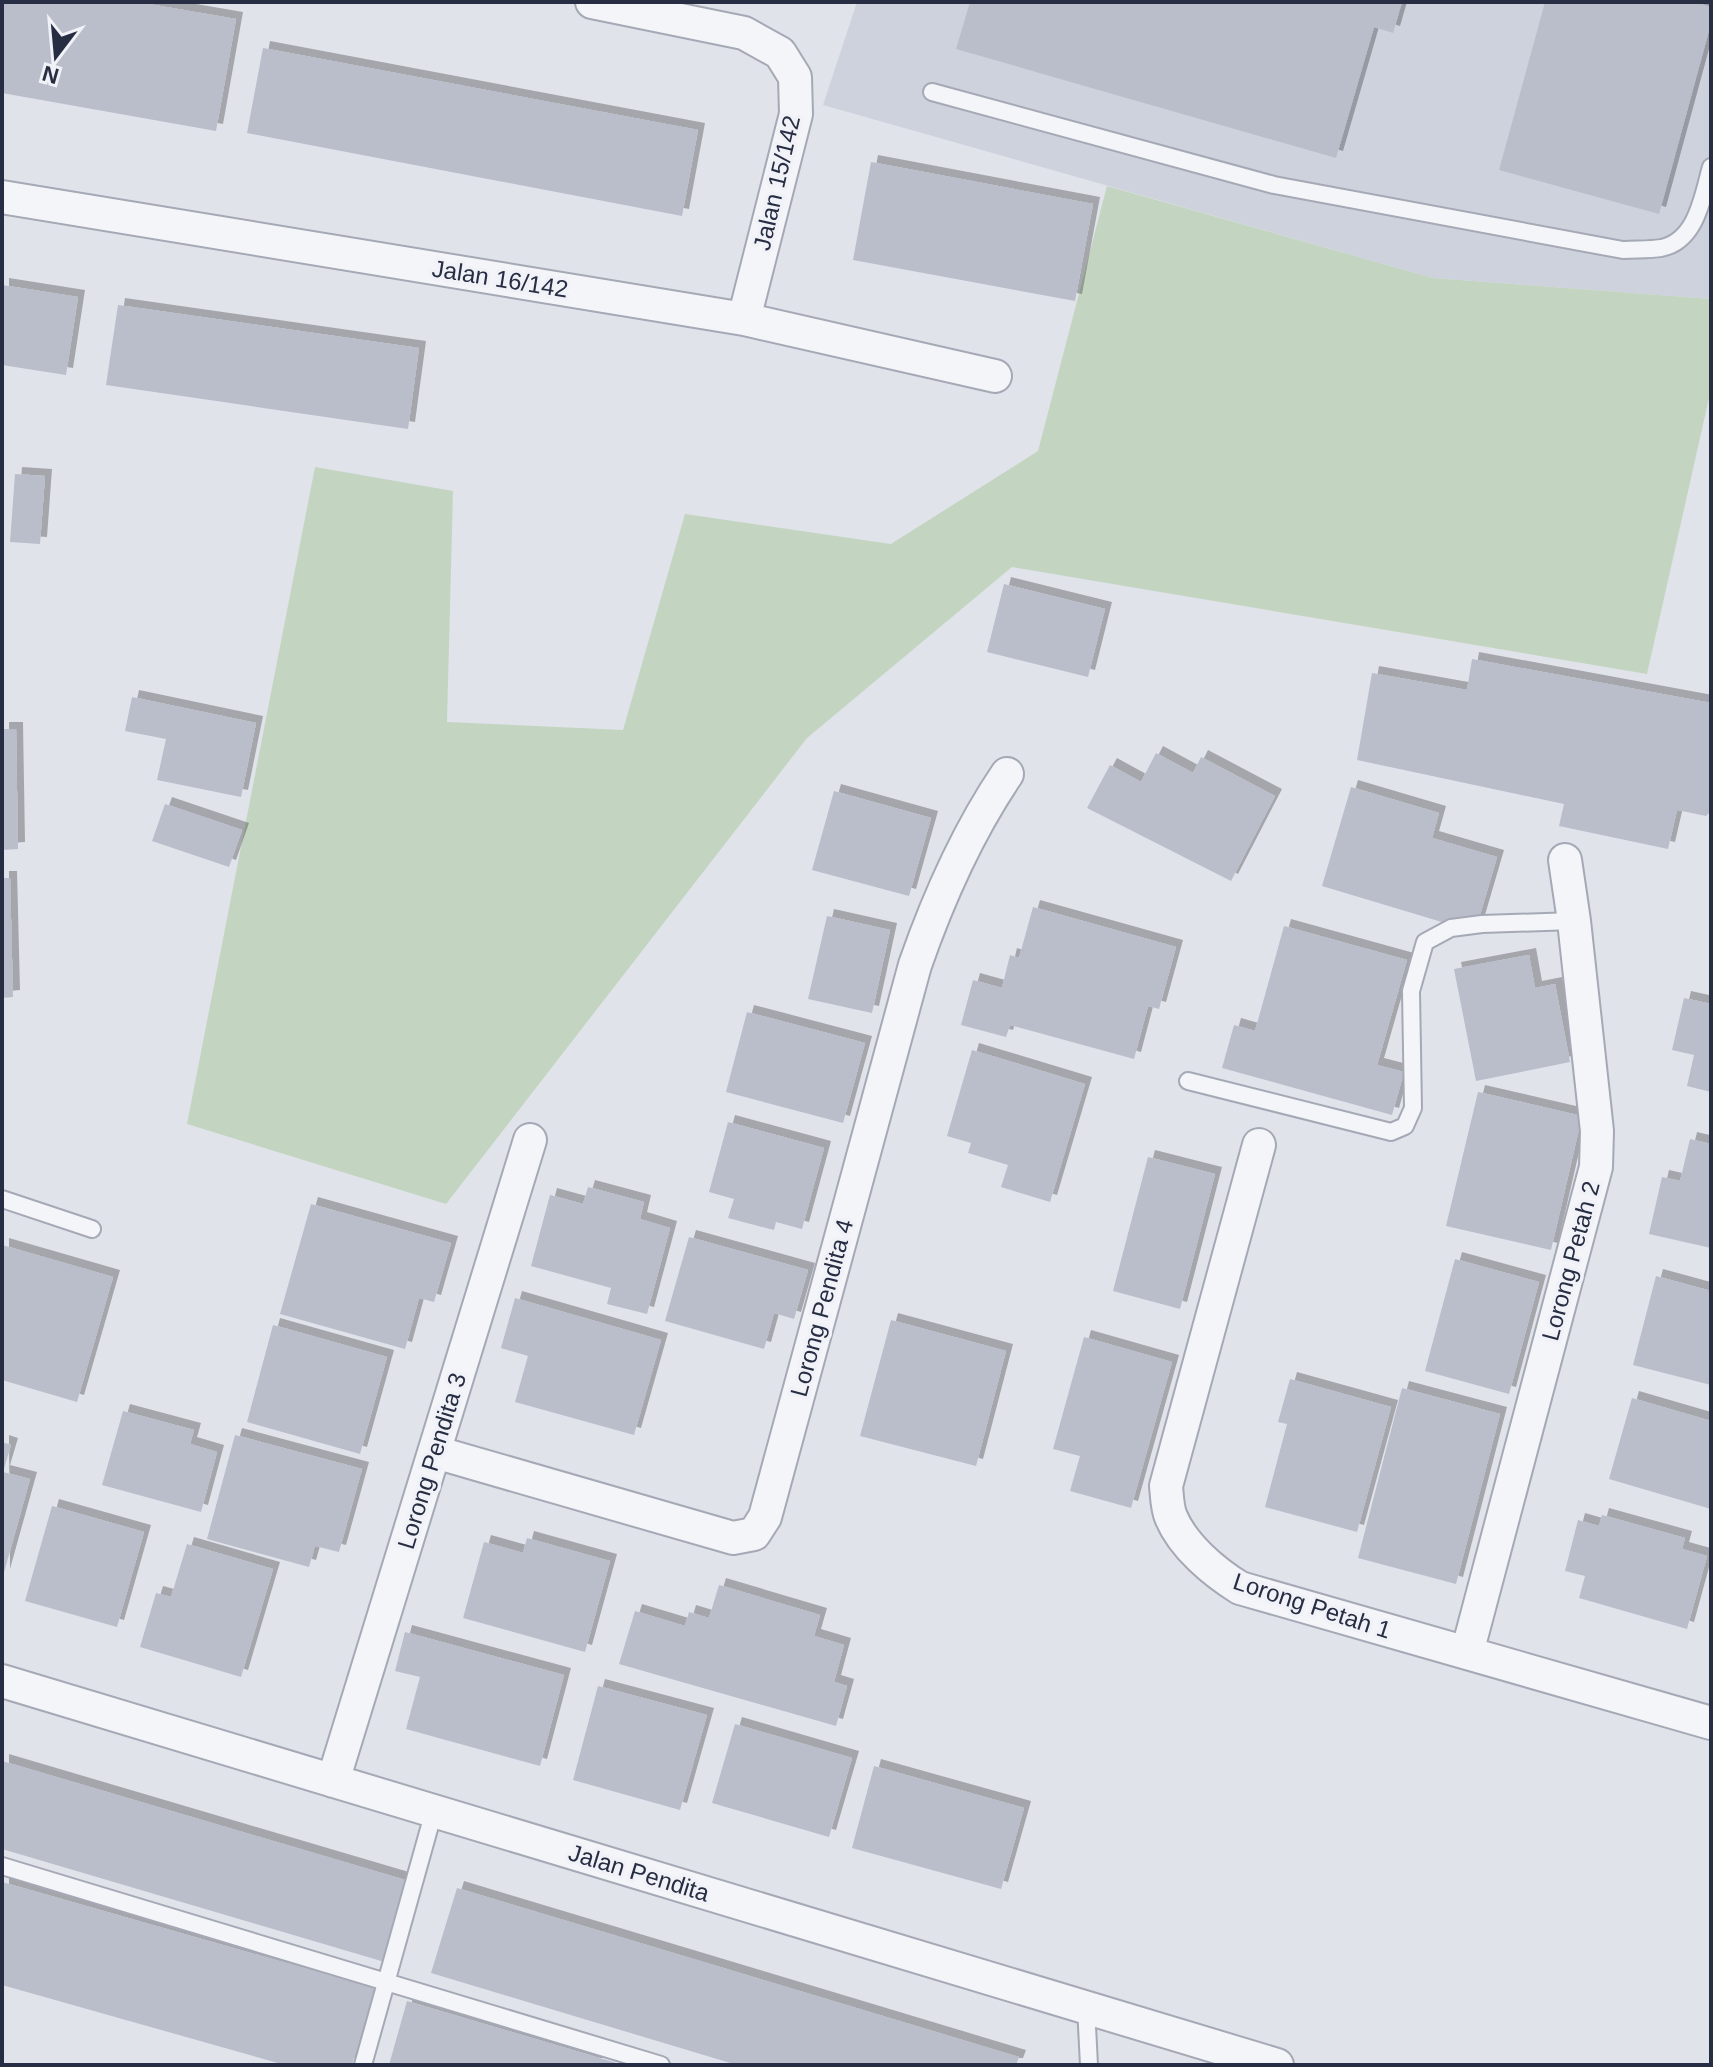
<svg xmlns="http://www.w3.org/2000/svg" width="1713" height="2067" font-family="Arial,sans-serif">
  <defs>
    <filter id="shadow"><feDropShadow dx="7" dy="-7" stdDeviation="0" flood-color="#0004"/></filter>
  </defs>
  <rect width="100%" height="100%" fill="#e0e3ea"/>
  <!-- built -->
  <path fill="#ced2dd" d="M857,2h854v297l-278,-21 -610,-173z"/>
  <!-- green -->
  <path fill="#c3d5c1" d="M1107,186l326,92 278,21v90l-64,285 -635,-107 -205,171 -361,466 -259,-80 128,-657 138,24 -6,231 176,8 62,-216 206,30 147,-93z"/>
  <!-- building -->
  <path fill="#babecb" filter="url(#shadow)" d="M2,2h135l99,17 -20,112 -214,-38z
    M970,2h432l-9,31 -19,-6 -38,131 -380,-109z
    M1545,2h149l17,5v16l-52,191 -160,-44z
    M263,48l435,82 -16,86 -435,-83z
    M871,162l222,42 -18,97 -222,-41z
    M2,285l76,12 -12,78 -64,-10z
    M118,305l301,43 -11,81 -302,-44z
    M15,474l30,2 -5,68 -30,-2z
    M1004,584l101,25 -17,68 -101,-25z
    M1472,659l239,44v108l-5,5 -29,-6 -9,39 -109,-23 5,-22 -207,-44 15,-87 95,17z
    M132,697l124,26 -15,74 -84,-17 9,-41 -41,-8z
    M2,729h14l2,120 -16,1z
    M1156,753l37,20 8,-16 74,39 -44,85 -144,-73 23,-43 31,17z
    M1351,787l88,26 -7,25 65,19 -22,75 -153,-46z
    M834,791l97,27 -22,78 -97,-26z
    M165,804l77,26 -13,37 -77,-26z
    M2,878h8l3,119 -11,1z
    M1033,907l143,40 -17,62 -11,-3 -14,53 -124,-34 -4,12 -45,-12 12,-45 29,8 8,-33 9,3z
    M827,916l63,14 -18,83 -64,-14z
    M1284,926l123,34 -30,105 27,7 -12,43 -170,-47 12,-43 21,6z
    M1529,955l6,33 20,-4 15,78 -94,19 -22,-112z
    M1684,998l27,6v88l-24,-6 7,-31 -22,-5z
    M747,1012l118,31 -22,80 -117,-31z
    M972,1050l113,34 -35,118 -49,-15 7,-22 -40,-12 3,-10 -24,-7z
    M1478,1092l104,24 -31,134 -105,-24z
    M728,1122l96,26 -22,81 -26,-7 -2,8 -46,-12 6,-19 -25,-7z
    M1690,1139l21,5v104l-62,-14 13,-57 18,4z
    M1148,1157l67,17 -35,135 -67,-18z
    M588,1187l56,15 -4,17 30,9 -23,86 -40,-10 4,-16 -80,-22 19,-71 33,9z
    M311,1204l140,39 -17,59 -15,-4 -14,51 -125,-35z
    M689,1237l119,33 -14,49 -20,-6 -10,36 -99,-28z
    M2,1245l111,32 -36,125 -75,-22z
    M1455,1259l84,23 -30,112 -84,-23z
    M1656,1276l55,15v94l-78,-20z
    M515,1298l146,42 -27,95 -119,-33 13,-46 -27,-8z
    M891,1320l115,31 -30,115 -116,-30z
    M273,1325l114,32 -27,97 -113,-32z
    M1084,1337l88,25 -41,146 -61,-17 10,-35 -27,-7z
    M1290,1379l101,28 -34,125 -92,-25 22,-83 -9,-2z
    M1402,1388l98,26 -44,170 -98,-26z
    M1632,1398l79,23v88l-102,-30z
    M123,1411l71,19 -4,14 27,8 -16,60 -99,-27z
    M235,1435l127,34 -23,83 -24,-6 -6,21 -102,-28z
    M2,1442l9,3 -8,27 27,7 -27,97z
    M52,1506l92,26 -27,95 -92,-26z
    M1602,1515l83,23 -3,11 25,7 -20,73 -108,-31 6,-22 -20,-5 13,-51 21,6z
    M527,1538l83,23 -25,91 -122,-34 21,-76 39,11z
    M187,1544l86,25 -32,108 -101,-30 16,-54 15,4z
    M719,1585l101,30 -6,21 30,9 -10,37 13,4 -11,40 -217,-62 16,-53 50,15 4,-14 20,6z
    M405,1632l159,43 -24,91 -134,-37 14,-52 -25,-6z
    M598,1686l109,29 -27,95 -107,-30z
    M735,1724l117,34 -23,79 -117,-34z
    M2,1761l410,121 -24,81 -386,-114z
    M874,1766l150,42 -23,81 -149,-41z
    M2,1882l372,106 -22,77h-67l-283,-80z
    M457,1888l562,169 -3,8h-279l-306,-92z
    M407,2001l213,63v1h-231z"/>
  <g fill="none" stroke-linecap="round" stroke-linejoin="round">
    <!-- lane casing -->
    <g stroke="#a5a9b5" stroke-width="20">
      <path id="lane" d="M932,92l342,93 349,65c12,-1 26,0 38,-2 36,-7 42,-53 50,-81
        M1188,1081l203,51 14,-6 8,-18 -2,-117 14,-49 26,-14 31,-4 92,-3
        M2,1199l90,30
        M2,1866l659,199
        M1086,2007l3,58
        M363,2065l71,-254"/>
    </g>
    <!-- street casing -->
    <g stroke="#a5a9b5" stroke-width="36">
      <path id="street" d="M592,2l152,31 36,20 15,24 1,37 -52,205
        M2,197l742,122 251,57
        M1259,1145l-93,341c1,9 1,22 5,31 12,29 43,55 69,71l471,135
        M435,1452l298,86 21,-4 11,-17 150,-552c23,-66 52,-132 92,-191
        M1467,1653l129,-486 1,-36 -23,-210 -9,-61
        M2,1681l1275,384
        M333,1781l197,-641"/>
    </g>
    <!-- lane -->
    <use href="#lane" stroke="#f4f5f8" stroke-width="16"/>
    <!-- street -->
    <use href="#street" stroke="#f4f5f8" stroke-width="32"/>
  </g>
  <g text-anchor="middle" stroke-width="7" stroke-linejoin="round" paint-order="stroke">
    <!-- street labels -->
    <g font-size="24" fill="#272e43" stroke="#f0f2f8">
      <text transform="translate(777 183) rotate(-77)" y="8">Jalan 15/142</text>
      <text transform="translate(500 279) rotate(9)" y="8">Jalan 16/142</text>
      <text transform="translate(1571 1261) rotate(-75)" y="8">Lorong Petah 2</text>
      <text transform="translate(822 1308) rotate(-75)" y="8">Lorong Pendita 4</text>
      <text transform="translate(432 1461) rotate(-73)" y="8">Lorong Pendita 3</text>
      <text transform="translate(1312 1606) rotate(18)" y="8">Lorong Petah 1</text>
      <text transform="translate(639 1873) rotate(17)" y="8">Jalan Pendita</text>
    </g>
  </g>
  <!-- border -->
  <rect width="1713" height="2067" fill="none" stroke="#272e43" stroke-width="8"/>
  <!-- north arrow -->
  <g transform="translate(56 56) rotate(196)" stroke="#f0f2f8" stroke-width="6" paint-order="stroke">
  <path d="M0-6L14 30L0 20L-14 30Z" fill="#272e43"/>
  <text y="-12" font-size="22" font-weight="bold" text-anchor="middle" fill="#272e43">N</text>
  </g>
</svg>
